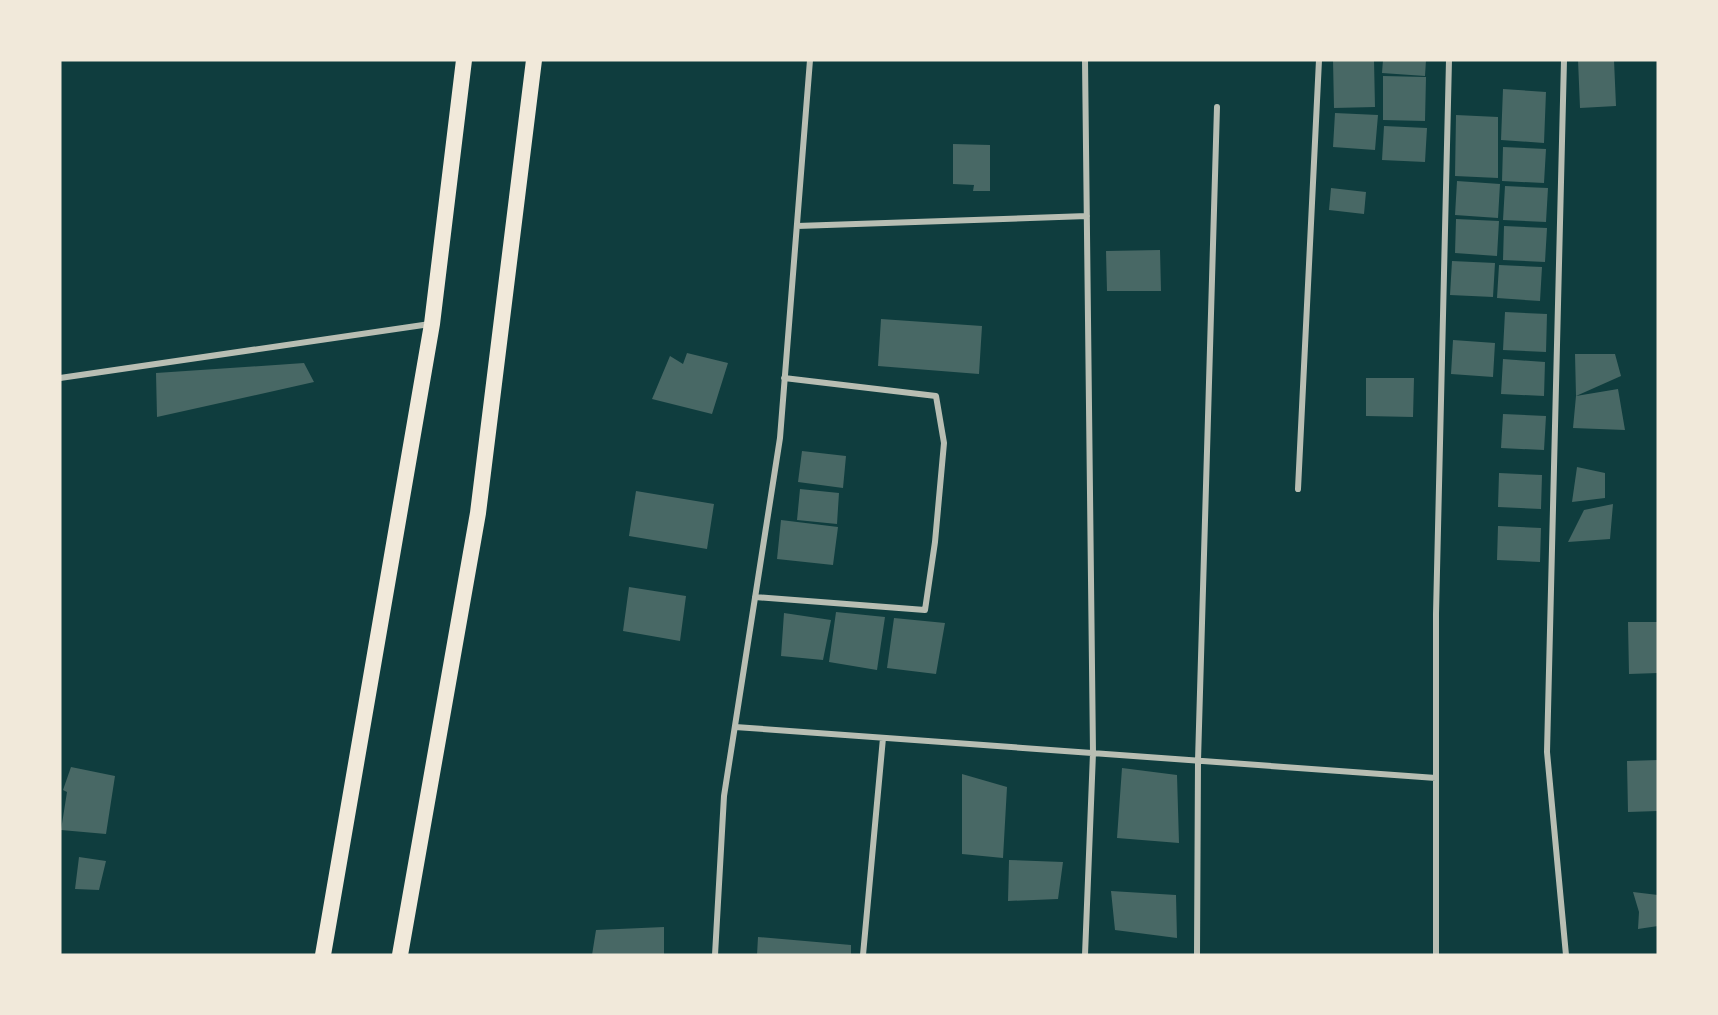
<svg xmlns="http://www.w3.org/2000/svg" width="1718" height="1015" font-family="'DM Sans',sans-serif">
  <rect width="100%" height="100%" fill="#0f3d3e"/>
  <!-- building -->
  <path fill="#486865" d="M1333,60h41l1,47 -41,1z
    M1383,60h43l-1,16 -43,-3z
    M1578,60h36l2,46 -36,2z
    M1383,76l43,1 -1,44 -42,-1z
    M1503,89l43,3 -2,51 -43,-3z
    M1335,113l43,2 -3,35 -42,-3z
    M1456,115l42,2v61l-43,-2z
    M1384,126l43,2 -2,34 -43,-2z
    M953,144l37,1v46h-17l1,-6 -21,-1z
    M1503,147l43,2 -2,34 -42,-2z
    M1457,181l43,3 -2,34 -43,-3z
    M1505,186l43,2 -2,34 -43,-2z
    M1331,188l35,4 -2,22 -35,-4z
    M1456,219l43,2 -2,35 -42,-3z
    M1504,226l43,2 -2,34 -42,-2z
    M1160,250l1,41h-54l-1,-40z
    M1452,261l43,2 -2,34 -43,-2z
    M1499,265l43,2 -2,34 -43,-3z
    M1505,312l42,2 -1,38 -43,-2z
    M881,319l101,7 -3,48 -101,-8z
    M1453,340l42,3 -2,34 -42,-3z
    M687,353l41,10 -16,51 -60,-15 18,-43 13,8z
    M1575,354h40l6,22 -45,20z
    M1503,359l42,3 -1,34 -43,-2z
    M304,363l10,19 -157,35 -1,-44z
    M1366,378h48l-1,39 -47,-1z
    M1618,389l7,41 -52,-2 3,-32z
    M1503,414l43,2 -2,34 -43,-2z
    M802,451l44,5 -3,32 -45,-6z
    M1577,467l28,6v25l-33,4z
    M1499,473l43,2 -1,34 -43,-2z
    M800,489l39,4 -2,31 -40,-4z
    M636,491l78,13 -7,45 -78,-13z
    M1613,504l-3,35 -42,3 16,-32z
    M781,520l57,7 -5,38 -56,-6z
    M1498,526l43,2 -1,34 -43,-2z
    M629,587l57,9 -6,45 -57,-10z
    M836,612l49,5 -8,53 -48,-8z
    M784,613l47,7 -8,40 -42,-4z
    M894,618l51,5 -9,51 -49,-6z
    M1628,622h30v51l-29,1z
    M1658,760v51l-30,1 -1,-51z
    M71,767l44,9 -9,58 -45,-4 6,-38 -4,-2z
    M1122,768l55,7 2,68 -62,-5z
    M962,774l45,13 -4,71 -41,-4z
    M79,857l27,4 -7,29 -24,-1z
    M1009,860l54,2 -5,37 -50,2z
    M1111,891l65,4 1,43 -62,-8z
    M1633,892l25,3v31l-20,3 1,-17z
    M664,927v28h-72l4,-25z
    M758,937l93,8v10h-94z"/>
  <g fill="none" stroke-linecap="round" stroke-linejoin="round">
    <!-- minor -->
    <path stroke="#b8beb3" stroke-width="6" d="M1564,60l-17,692 19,203
      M797,226l290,-10
      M60,378l370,-54
      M1298,489l21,-429
      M755,597l170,13 10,-68 9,-99 -8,-47 -152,-18
      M735,727l701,51
      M715,955l9,-159 56,-358 30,-378
      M863,955l20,-217
      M1085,955l8,-202 -8,-693
      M1197,955l1,-194 19,-654
      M1436,955v-341l13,-554"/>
    <!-- trunk -->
    <path stroke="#f1e9da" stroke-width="16" d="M323,955l109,-631 32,-264
      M400,955l78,-442 56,-453"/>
  </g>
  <!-- border -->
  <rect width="1718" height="1015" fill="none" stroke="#f1e9da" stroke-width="123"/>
</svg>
